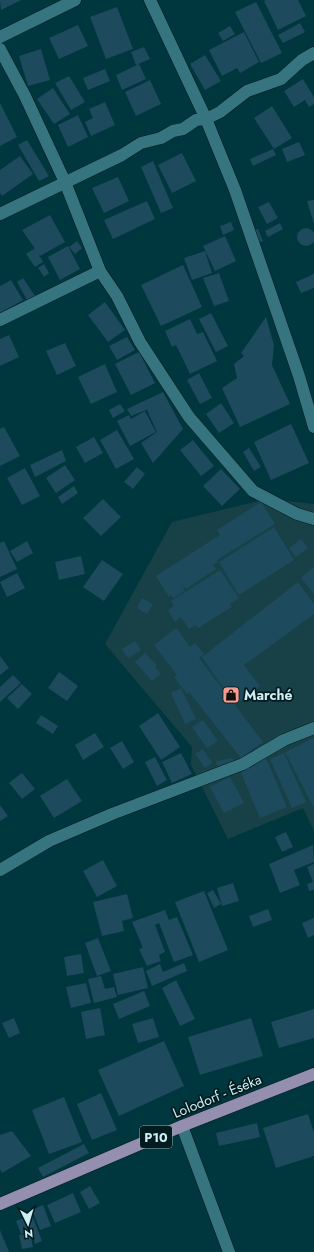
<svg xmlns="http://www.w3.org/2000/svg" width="314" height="1252" font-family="Jost,sans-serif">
  <rect width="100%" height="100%" fill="#00363d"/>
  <!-- built -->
  <path fill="#184147" d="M267,499l47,5v327l-11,-23 -75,31 -37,-74 1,-18 -87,-103 67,-122z"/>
  <!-- building -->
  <path fill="#1d4a5d" d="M0,0h21l-20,10z
    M266,0h32l8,16 -28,14 -14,-29z
    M256,2l26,51 -21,10 -26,-51z
    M117,7l16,42 -27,10 -16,-42z
    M300,23l5,9 -22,11 -5,-8z
    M78,25l10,21 -29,13 -10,-21z
    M230,26l5,8 -12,7 -5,-8z
    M244,32l15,30 -19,11 -3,-5 -15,8 -13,-26z
    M144,47l6,12 -14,6 -5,-13z
    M41,49l9,31 -22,6 -9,-30z
    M205,55l16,26 -16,9 -15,-26z
    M139,64l7,15 -24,11 -6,-15z
    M105,69l5,12 -22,9 -5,-12z
    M69,76l16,26 -14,8 -16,-27z
    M303,79l11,18v7l-5,3 -4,-7 -11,7 -10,-16z
    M150,80l11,24 -25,12 -11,-24z
    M53,88l17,26 -16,10 -17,-25z
    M105,102l10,23 -24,11 -6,-14 8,-4 -4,-9z
    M0,103l17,34 -17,9z
    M272,106l20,32 -18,11 -20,-31z
    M78,115l10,22 -20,10 -10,-22z
    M27,140l22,36 -10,5 -21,-36z
    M299,142l6,13 -18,7 -5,-13z
    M273,149l3,6 -23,11 -3,-7z
    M182,153l14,28 -24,12 -14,-28z
    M20,156l13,18 -31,22 -2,-3v-23z
    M153,161l20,47 -12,5 -20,-46z
    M118,177l11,24 -25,12 -12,-25z
    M314,200v24l-7,-23z
    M147,201l8,18 -42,20 -9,-19z
    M269,202l9,16 -11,6 -9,-17z
    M50,215l15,27 -25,14 -18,-26z
    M231,222l3,8 -11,5 -3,-9z
    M280,223l3,6 -15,8 -3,-6z
    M297 237a9 9 0 1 1 18 0a9 9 0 1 1-18 0Z
    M258,229l5,12 -8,3 -3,-13z
    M225,236l11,25 -21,10 -12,-25z
    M77,241l5,7 -7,6 -6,-7z
    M68,246l12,23 -20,11 -12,-23z
    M35,248l8,14 -8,5 -9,-13z
    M205,251l7,22 -20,7 -8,-22z
    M44,264l5,9 -5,4 -6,-9z
    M183,265l19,42 -41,19 -20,-41z
    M219,273l10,28 -15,5 -11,-28z
    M314,274v14l-13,5 -5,-11z
    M23,278l12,18 -8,4 -10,-18z
    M11,280l12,20 -23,13v-27z
    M105,302l20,28 -17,12 -20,-27z
    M211,313l17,33 -12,6 -17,-33z
    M266,317l8,28 -2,20 18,39 -50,23 -18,-39 15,-10 -3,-14 10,-8 -3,-3z
    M190,319l7,15 6,-2 14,29 -27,13 -14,-29 -4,2 -7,-16z
    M9,335l10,22 -19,9v-27z
    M127,337l8,13 -18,10 -8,-14z
    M65,343l11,23 -19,9 -11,-24z
    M139,352l16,31 -24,12 -16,-31z
    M105,364l12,28 -26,12 -13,-27z
    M199,373l13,25 -12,6 -13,-24z
    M163,392l20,37 -30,34 -12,-20 16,-11 -10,-22 2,-1 -18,7 -4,-7z
    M221,403l13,20 -15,10 -13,-19z
    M120,404l5,7 -12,7 -4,-8z
    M145,411l11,21 -26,14 -13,-25 12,-6 2,4z
    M291,424l18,39 -38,17 -17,-38z
    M4,427l16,29 -20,10v-37z
    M117,430l17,29 -18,10 -16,-29z
    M94,437l9,16 -18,10 -9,-16z
    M193,440l21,26 -13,10 -21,-26z
    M249,448l12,19 -7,4 -11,-19z
    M62,450l4,11 -31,16 -5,-12z
    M65,465l10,15 -19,13 -10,-15z
    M137,467l8,7 -12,15 -9,-7z
    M25,468l15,28 -18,9 -15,-27z
    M221,469l19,20 -18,17 -19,-20z
    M74,486l4,7 -16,11 -4,-7z
    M103,499l18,18 -20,19 -18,-18z
    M261,502l14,22 -58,36 1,2 -5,3 3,4 -30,20 -1,-2 -2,1 2,3 -12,7 -2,-3 -2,2 -13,-21 64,-41 -3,-5z
    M274,527l20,33 -55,35 -20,-33z
    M301,539l7,9 -12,9 -7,-9z
    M4,541l13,28 -17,8v-34z
    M27,541l6,12 -16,9 -7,-11z
    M81,556l4,18 -26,6 -4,-18z
    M102,560l21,14 -19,27 -21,-14z
    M314,567v27l-13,-16z
    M220,570l19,28 -9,6 2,3 -34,21 -2,-3 -7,4 -8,-12 -6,5 -7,-12 6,-4 -3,-5z
    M17,573l8,15 -18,9 -7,-15z
    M298,582l16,22v10l-70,51 16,21 -25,19 -33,-48z
    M142,598l11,6 -6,10 -10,-6z
    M176,628l14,19 5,-4 9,11 -5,4 64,84 -22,16 -52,-66 -2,2 -13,-17 3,-2 -23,-30z
    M135,641l6,9 -13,8 -6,-9z
    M145,653l12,13 -2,1 6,7 -9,7 -17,-19z
    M0,656l9,12 -9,7z
    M59,672l19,14 -11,15 -19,-13z
    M13,675l8,8 -21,19v-15z
    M22,684l10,10 -14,15 -11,-11z
    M181,688l15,31 -11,5 -14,-31z
    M158,713l22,34 -19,13 -22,-34z
    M41,715l17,11 -5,8 -17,-11z
    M203,720l15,21 -11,7 -15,-21z
    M95,733l9,14 -21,13 -8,-15z
    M314,738v70l-29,-56z
    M122,741l12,21 -11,7 -13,-21z
    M203,749l9,14 -7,5 -10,-14z
    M181,753l11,21 -20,9 -10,-21z
    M284,753l22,49 -14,6 -22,-49z
    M155,757l12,23 -10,6 -12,-24z
    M233,758l1,5 -17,3 -1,-5z
    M266,758l21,49 -27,11 -20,-48z
    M22,773l13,16 -13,10 -13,-16z
    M230,777l14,26 -20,10 -14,-26z
    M67,779l15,22 -28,17 -14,-22z
    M0,805l8,11 -8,5z
    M286,832l7,15 -11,5 -7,-15z
    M313,845l1,17 -20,8 6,15 -20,8 -11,-29z
    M103,860l14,26 -20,11 -14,-26z
    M314,864v26l-5,1 -2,-7 6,-2 -6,-15z
    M233,883l6,18 -17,5 -5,-18z
    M213,890l8,14 -7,4 -7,-15z
    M204,891l24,59 -29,12 -24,-60z
    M127,894l6,24 -11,3 2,10 -22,5 -9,-34z
    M268,909l4,11 -19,7 -4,-11z
    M165,910l4,10 8,-3 16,38 -19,7 -15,-39 -4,2 10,27 -6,3 2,6 -14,5 -8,-17 4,-1 -11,-26z
    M314,918v17l-6,3 -6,-15z
    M98,938l13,33 -14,5 -12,-33z
    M81,954l3,19 -17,3 -3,-19z
    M184,963l3,8 -35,15 -6,-15 14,-7 3,8z
    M143,967l5,21 -30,7 -5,-21z
    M101,976l4,13 9,-2 3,10 -23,6 -6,-24z
    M176,980l19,39 -15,7 -18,-38z
    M86,983l5,20 -20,5 -5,-21z
    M144,991l6,15 -31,13 -6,-15z
    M100,1008l5,27 -19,4 -5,-27z
    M314,1009v29l-35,10 -8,-26z
    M14,1018l6,15 -11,5 -7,-15z
    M153,1018l6,19 -21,6 -6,-19z
    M251,1018l12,38 -63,19 -12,-38z
    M164,1041l20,45 -65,30 -21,-46z
    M101,1093l16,37 -25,10 -15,-36z
    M64,1097l18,45 -33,12 -17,-44z
    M308,1114l6,19v23l-38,12 -13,-40z
    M257,1123l3,14 -41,9 -3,-13z
    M12,1131l19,25 -29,17 -2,-4v-34z
    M84,1144l5,9 -46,24 -5,-9z
    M90,1186l10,17 -11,6 -9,-17z
    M73,1193l8,19 -26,11 -8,-18z
    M43,1205l8,21 -11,4 -8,-20z
    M32,1215l10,26 -7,3 -5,-14 -9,4 -5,-13z
    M0,1230l9,22h-9z
    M30,1233l3,14 -11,2 -3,-14z"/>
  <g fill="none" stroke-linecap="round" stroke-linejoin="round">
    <!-- street casing -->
    <g stroke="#061a1e" stroke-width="13">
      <path id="street" d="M150,0l56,119 29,71 64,186 15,51
        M0,37l75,-37
        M0,49l25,47 40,86 35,89 17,25 23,46 49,75 64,74 44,23 17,5
        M0,214l122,-59 19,-12 20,-5 12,-7 10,-2 13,-9 10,-1 14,-7 27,-21 34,-12 21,-19 12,-7
        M0,320l100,-49
        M0,870l49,-29 63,-27 131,-50 41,-24 30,-12
        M182,1126l47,126"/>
    </g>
    <!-- primary casing -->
    <g stroke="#061a1e" stroke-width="13">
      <path id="primary" d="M0,1204l182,-78 132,-52"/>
    </g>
    <!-- street -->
    <use href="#street" stroke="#36757f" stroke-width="12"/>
    <!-- primary -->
    <use href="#primary" stroke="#948eaf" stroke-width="12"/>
  </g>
  <!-- icons -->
  <defs>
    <g id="shop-square" transform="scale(0.9)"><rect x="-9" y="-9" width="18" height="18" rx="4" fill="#f59d8f" stroke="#011b1f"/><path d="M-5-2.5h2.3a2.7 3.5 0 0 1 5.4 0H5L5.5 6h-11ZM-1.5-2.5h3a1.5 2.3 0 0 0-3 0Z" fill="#111"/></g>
  </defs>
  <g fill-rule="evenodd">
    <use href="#shop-square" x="231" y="695"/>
  </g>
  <g text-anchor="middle" stroke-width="3.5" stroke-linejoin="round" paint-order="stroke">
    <!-- shield labels -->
    <rect fill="#011b1f" stroke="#91afb3" stroke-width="1" x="140" y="1126" width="32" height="22" rx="3"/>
    <g font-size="13" font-weight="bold" fill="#cfeef3">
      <text x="156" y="1142">P10</text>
    </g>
    <!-- poi labels -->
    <g font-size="14" font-weight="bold" fill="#cfeef3" stroke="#011b1f" text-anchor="start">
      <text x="244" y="700">Marché</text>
    </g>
    <!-- street labels -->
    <g font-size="14" fill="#cfeef3" stroke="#011b1f">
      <text transform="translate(217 1096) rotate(-22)" y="5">Lolodorf - Éséka</text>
    </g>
  </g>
  <!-- north arrow -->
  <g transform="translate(28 1224) rotate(175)" stroke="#011b1f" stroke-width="3" paint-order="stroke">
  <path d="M0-3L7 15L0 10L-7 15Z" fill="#cfeef3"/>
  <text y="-6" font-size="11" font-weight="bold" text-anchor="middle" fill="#cfeef3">N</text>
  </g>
</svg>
